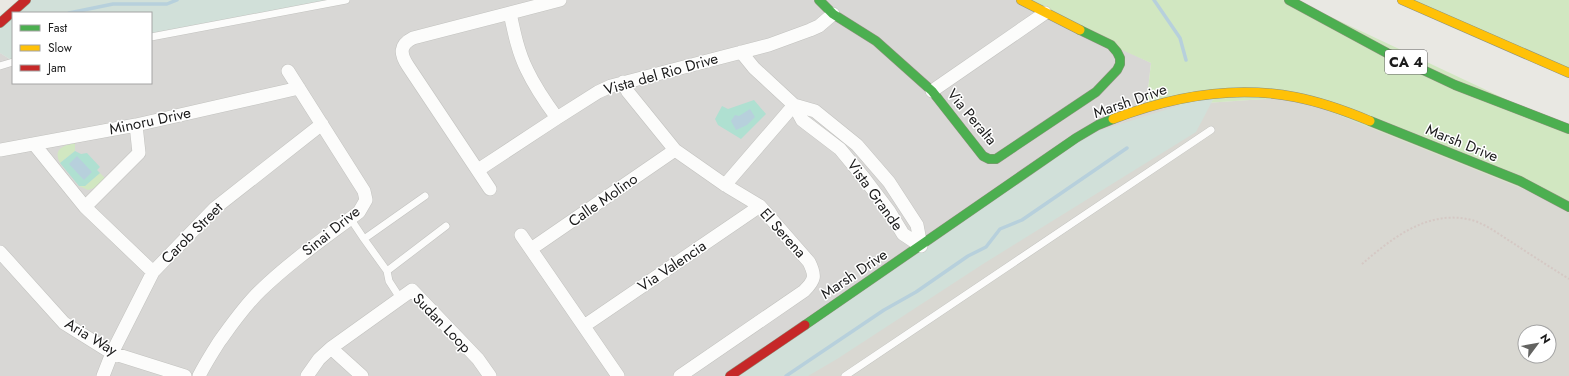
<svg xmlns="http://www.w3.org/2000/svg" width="1569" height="376" font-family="Jost,sans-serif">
  <rect width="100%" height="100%" fill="#e9e8e3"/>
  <!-- residential -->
  <path fill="#d8d7d5" d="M346,0h675l130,63 -5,44 -416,269h-730v-323l13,8v22h138v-46z"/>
  <!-- airport -->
  <path fill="#d9d8d2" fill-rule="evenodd" d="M1294,97l275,110v169h-838l415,-269zM1525,332h24v24h-24z"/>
  <!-- grass -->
  <path fill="#d1e7c1" d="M1021,0h274l274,129v78l-275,-110 -148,10 5,-44 -40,-18z
    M1402,0h167v73z
    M75,143v8l-15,12c-7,-14 2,-17 15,-20z
    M100,173l5,5 -11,10 -6,2 -9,-4h6z"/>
  <!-- wetland -->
  <path fill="#d1e0d9" d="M26,0h320l-195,37v-24h-138v48l-13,-8v-30z
    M1216,94l-20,38 -213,132 -146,95 -29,17h-77l345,-238z"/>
  <!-- pitch -->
  <path fill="#afe0d1" d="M754,100l12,14 -25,25 -23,-14 -3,-6 7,-13 6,3z
    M75,151l6,3 6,-1 13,14 -3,3 3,3 -15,13h-6l-19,-23z"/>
  <!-- water -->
  <path fill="#b7d0dc" d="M750,109l5,8 -8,8 -11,5 -5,-9 4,-6 4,1z
    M77,156l15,16 -8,8 -15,-16z"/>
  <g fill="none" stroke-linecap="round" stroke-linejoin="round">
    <!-- stream -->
    <path stroke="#b7d0dc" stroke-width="3.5" d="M1154,0l26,38 6,22
      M69,13l44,-9h54l10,-4
      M786,376l98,-66 32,-18 52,-36 18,-9 14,-18 22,-9 105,-72"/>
    <!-- lane casing -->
    <g stroke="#c2c2bf" stroke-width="8">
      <path id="lane" d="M151,37l195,-37
        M0,66l13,-4
        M350,218l14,21 61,-43
        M364,239l23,32 2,10 11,17
        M387,271l59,-45
        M845,376l366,-246"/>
    </g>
    <!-- street casing -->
    <g stroke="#c2c2bf" stroke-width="14">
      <path id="street" d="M510,13c4,19 8,39 17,57 8,17 19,33 30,48
        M623,82l5,10 47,58 50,35 35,21 49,56c7,14 6,18 -5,29l-124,85
        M932,91l113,-78
        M794,105l21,6 42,34 32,37 28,43 4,21 -18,-12 -14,-23 -25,-33 -24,-29 -38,-29z
        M34,144l51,63 68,65
        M0,150l136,-25 163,-37
        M478,170l79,-52 41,-26 13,-6 158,-41 41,-15 9,-4 14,-12
        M725,185l69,-80 -40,-37 -13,-16
        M490,189l-82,-123c-8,-12 -9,-21 5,-28l147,-38
        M85,207l54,-54 -3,-28
        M521,235l97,141
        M531,249l144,-99
        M0,252l64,71 48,30 73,23
        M584,326l176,-120
        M103,376l9,-23 41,-81 62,-64 107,-84
        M199,376c6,-12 13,-23 20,-34 13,-18 26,-37 42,-52 30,-29 65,-53 98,-78l7,-12 -2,-9 -76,-120
        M307,376l12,-17 12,-11
        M362,376l-31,-28 81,-58 66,69 12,17"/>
    </g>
    <!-- fast casing -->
    <g stroke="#8e927c" stroke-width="10">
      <path id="fast" d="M819,0l14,14 43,27 56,50 51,65 6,3h7l100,-67 21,-22 3,-6v-6l-3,-6 -6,-7 -31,-15
        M1289,0l98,53 68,32 114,44
        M1370,121l150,60 49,26
        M805,325l271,-187 22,-13 15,-6"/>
    </g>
    <!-- slow casing -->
    <g stroke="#8e927c" stroke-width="10">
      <path id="slow" d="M1021,0l59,30
        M1402,0l167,73
        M1113,119c57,-22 121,-34 182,-22 26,5 51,14 75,24"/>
    </g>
    <!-- jam casing -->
    <g stroke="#8e927c" stroke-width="10">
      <path id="jam" d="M0,23l26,-23
        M730,376l75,-51"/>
    </g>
    <!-- path -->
    <path stroke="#d5c8c4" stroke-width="2" stroke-dasharray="2 2" stroke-linecap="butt" d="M1362,264c29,-25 64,-53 105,-45 17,3 31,15 46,24 18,12 37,24 56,36"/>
    <!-- lane -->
    <use href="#lane" stroke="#fcfcfb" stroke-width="7"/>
    <!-- street -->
    <use href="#street" stroke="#fcfcfb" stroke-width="13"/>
    <!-- fast -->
    <use href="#fast" stroke="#4caf50" stroke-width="9"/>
    <!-- slow -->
    <use href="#slow" stroke="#ffc107" stroke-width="9"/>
    <!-- jam -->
    <use href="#jam" stroke="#c62828" stroke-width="9"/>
  </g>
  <g text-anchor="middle" stroke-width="3" stroke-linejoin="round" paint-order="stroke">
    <!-- shield labels -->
    <rect fill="#fff" stroke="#5f5f5f" stroke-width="1" x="1385" y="50" width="42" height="24" rx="3"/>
    <g font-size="14" font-weight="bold" fill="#1b1b1b">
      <text x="1406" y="67">CA 4</text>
    </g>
    <!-- street labels -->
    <g font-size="15" fill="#1b1b1b" stroke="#fff">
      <text transform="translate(661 74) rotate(-16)" y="5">Vista del Rio Drive</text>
      <text transform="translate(1130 101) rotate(-19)" y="5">Marsh Drive</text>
      <text transform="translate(972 117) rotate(50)" y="5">Via Peralta</text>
      <text transform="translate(150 121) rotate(-12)" y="5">Minoru Drive</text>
      <text transform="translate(1462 143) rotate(22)" y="5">Marsh Drive</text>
      <text transform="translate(875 195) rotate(54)" y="5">Vista Grande</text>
      <text transform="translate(603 200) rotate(-35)" y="5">Calle Molino</text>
      <text transform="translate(331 231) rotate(-39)" y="5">Sinai Drive</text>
      <text transform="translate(192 233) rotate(-45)" y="5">Carob Street</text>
      <text transform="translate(783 233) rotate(48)" y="5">El Serena</text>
      <text transform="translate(672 266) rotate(-34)" y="5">Via Valencia</text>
      <text transform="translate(854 274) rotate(-34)" y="5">Marsh Drive</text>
      <text transform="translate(442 323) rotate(46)" y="5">Sudan Loop</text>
      <text transform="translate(91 337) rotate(31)" y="5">Aria Way</text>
    </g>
  </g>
  <!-- legend -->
  <rect x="12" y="12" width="140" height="72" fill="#ffffff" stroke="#a4a4a4"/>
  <rect x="20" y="25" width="20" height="6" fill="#4caf50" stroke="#a4a4a4"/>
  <text x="48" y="32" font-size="12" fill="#1b1b1b">Fast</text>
  <rect x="20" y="45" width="20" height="6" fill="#ffc107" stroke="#a4a4a4"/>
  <text x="48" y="52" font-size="12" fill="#1b1b1b">Slow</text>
  <rect x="20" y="65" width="20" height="6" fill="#c62828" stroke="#a4a4a4"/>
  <text x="48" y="72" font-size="12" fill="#1b1b1b">Jam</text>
  <!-- north arrow -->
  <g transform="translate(1537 344) rotate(58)"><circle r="19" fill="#ffffff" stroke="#a4a4a4"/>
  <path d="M0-3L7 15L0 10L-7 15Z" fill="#636361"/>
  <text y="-6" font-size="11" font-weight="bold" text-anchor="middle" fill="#1b1b1b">N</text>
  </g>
</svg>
